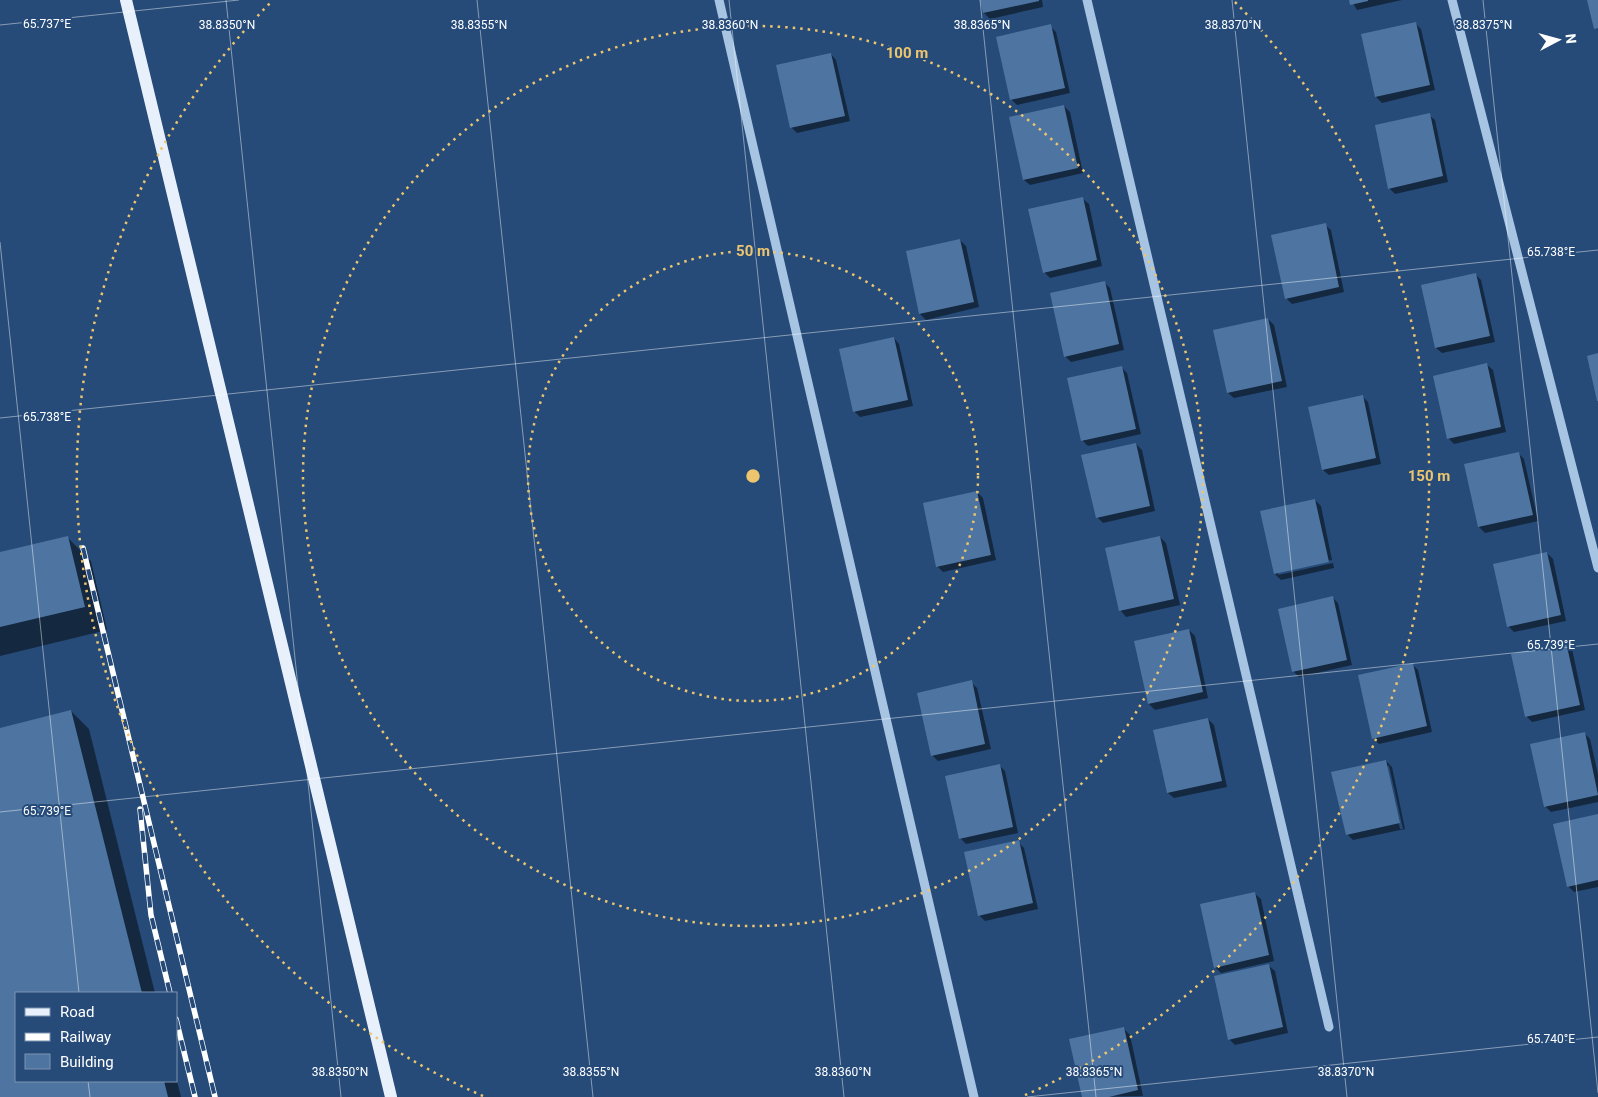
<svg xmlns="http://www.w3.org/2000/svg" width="1598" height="1097" font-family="Roboto,sans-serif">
  <rect width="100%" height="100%" fill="#264b79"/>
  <!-- shadow -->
  <path fill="#0007" fill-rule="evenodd" d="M982,0h60l1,7 -53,12 -6,-6z
    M1351,0h51l-45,10z
    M1415,23l6,6 14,61 -53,13 -6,-6z
    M1050,26l6,6 14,61 -53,12 -6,-6z
    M831,54l5,6 14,61 -53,12 -6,-6z
    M1064,106l6,6 13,61 -53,12 -6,-5z
    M1429,115l6,5 13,62 -53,12 -6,-6z
    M1083,199l6,5 13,62 -52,12 -6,-6z
    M1325,225l6,5 13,62 -52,12 -6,-6z
    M960,240l6,6 13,61 -53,13 -6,-6z
    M1475,274l6,6 14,62 -53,11 -6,-5z
    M1104,282l6,6 14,62 -53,12 -6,-6z
    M1268,319l6,6 13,62 -53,11 -6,-5z
    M894,338l5,6 14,62 -53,11 -6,-6z
    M1487,365l6,5 13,62 -52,12 -6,-6z
    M1121,367l6,6 14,61 -53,12 -6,-6z
    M1362,396l6,6 13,62 -52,11 -6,-5z
    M1136,444l6,6 13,61 -52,12 -6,-6z
    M1518,453l6,6 14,62 -53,12 -6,-6z
    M977,492l6,6 13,62 -53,12 -6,-6z
    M1315,500l6,6 11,54 -54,12v3l55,-12 1,5 -53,12 -6,-6z
    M67,537l24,24 16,69 -107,26v-103z
    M1160,537l6,6 14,62 -54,12 -5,-6 -14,-62z
    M1547,553l6,6 13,62 -52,11 -6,-6z
    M1332,597l6,6 14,62 -53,12 -6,-6z
    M1189,630l6,6 13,62 -53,12 -6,-6 -13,-62z
    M1566,643l6,6 13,61 -53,12 -6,-6z
    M1413,665l5,5 14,62 -53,12 -6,-6z
    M971,682l6,6 14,61 -53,12 -6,-6z
    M71,711l18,18 66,264h-139v88h160v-4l5,20h-181v-368z
    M1208,719l6,6 13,62 -53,11 -6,-5z
    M1584,733l6,6 8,35v28l-47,10 -6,-6z
    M1386,761l6,6 13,62 -52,11 -6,-6zM1387,766h2l14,63h-3z
    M999,765l6,6 13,62 -52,11 -6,-6z
    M1598,815v72l-24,5 -6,-6z
    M1018,842l6,6 14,61 -53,12 -6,-6z
    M1255,894l6,5 13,62 -53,12 -6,-6z
    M1269,966l6,5 13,62 -53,12 -6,-6z
    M1124,1029l6,6 13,61 -59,1z"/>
  <!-- building -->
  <path fill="#4e75a2" d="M980,0h59v1l-56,12z
    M1349,0h19v1l-18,4z
    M1587,0h11v28l-4,1z
    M1416,22l14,63 -55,12 -14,-63z
    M1051,24l14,64 -55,12 -14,-63z
    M831,53l14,63 -55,12 -14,-63z
    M1064,105l14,63 -55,12 -14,-63z
    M1430,113l13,63 -55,13 -13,-64z
    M1083,197l14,63 -54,13 -15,-64z
    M1326,223l13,64 -54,12 -14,-64z
    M960,239l14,63 -55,12 -13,-63z
    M1476,273l14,63 -55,12 -14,-63z
    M1105,281l14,63 -55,13 -14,-64z
    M1268,318l14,63 -55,12 -14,-63z
    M894,337l14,63 -55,12 -14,-63z
    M1598,353v48h-1l-10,-45z
    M1487,363l14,64 -54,12 -14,-63z
    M1122,366l14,63 -55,12 -14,-63z
    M1363,395l13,63 -54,12 -14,-63z
    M1136,443l14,63 -54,12 -15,-63z
    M1519,452l14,63 -55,12 -14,-63z
    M977,491l14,64 -55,12 -13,-64z
    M1315,499l14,63 -55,12 -14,-63z
    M68,536l17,71 -85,20v-75z
    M1160,536l14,63 -55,12 -14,-63z
    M1547,552l14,63 -54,12 -14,-63z
    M1333,596l14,64 -55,12 -14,-63z
    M1189,629l14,63 -55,12 -14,-63z
    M1566,642l14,63 -55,12 -14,-63z
    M1413,663l14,63 -55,13 -14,-64z
    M972,680l13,64 -54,12 -14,-63z
    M71,710l71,283h-126v88h148l4,16h-168v-369z
    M1208,718l14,63 -55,12 -14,-63z
    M1585,732l13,63 -54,12 -14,-63z
    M1386,760l14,63 -54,12 -15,-63z
    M1000,764l13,63 -54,12 -14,-63z
    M1598,814v66l-31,7 -14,-63z
    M1019,840l14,63 -55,13 -14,-64z
    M1255,892l14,63 -55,13 -14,-64z
    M1269,964l14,63 -55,13 -14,-64z
    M1124,1027l14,63 -29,7h-27l-13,-58z"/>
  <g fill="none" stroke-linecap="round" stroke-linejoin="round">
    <!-- minor -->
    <path stroke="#a8c4e3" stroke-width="9" d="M719,0l255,1097
      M1087,0l242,1027
      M1452,0l146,568"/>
    <!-- major -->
    <path stroke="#e8f0fc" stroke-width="12" d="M126,0l265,1097"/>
    <!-- rail casing -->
    <g stroke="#fff" stroke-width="5.5">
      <path id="rail" d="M83,548l132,549
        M140,809l11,106 19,78
        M176,1019l19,78"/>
    </g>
    <!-- rail -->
    <use href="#rail" stroke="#264b79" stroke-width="4" stroke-dasharray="11" stroke-linecap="butt"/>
  </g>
  <!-- ticks -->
  <path fill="none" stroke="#fff" stroke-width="1" stroke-opacity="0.45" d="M226,0l115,1097M477,0l116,1097M729,0l115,1097M980,0l116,1097M1232,0l115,1097M1483,0l115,1093M0,25l239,-25M0,242l79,751M0,418l1598,-168M0,812l1598,-168M88,1081l2,16M1027,1097l571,-60"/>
  <!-- distance rings -->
  <g fill="none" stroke="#ecc56e" stroke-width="2.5" stroke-dasharray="2.5 5">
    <circle cx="753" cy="476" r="225"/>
    <circle cx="753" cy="476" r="450"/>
    <path d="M483 1096A676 676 0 0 1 271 2M1235 2A676 676 0 0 1 1023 1096"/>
  </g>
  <g font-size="12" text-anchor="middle" fill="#fff" stroke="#264b79" stroke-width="4" stroke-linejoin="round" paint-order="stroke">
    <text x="47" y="28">65.737°E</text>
    <text x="227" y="29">38.8350°N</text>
    <text x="479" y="29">38.8355°N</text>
    <text x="730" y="29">38.8360°N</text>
    <text x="982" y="29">38.8365°N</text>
    <text x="1233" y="29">38.8370°N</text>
    <text x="1484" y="29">38.8375°N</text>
    <text x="1551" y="256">65.738°E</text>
    <text x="47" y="421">65.738°E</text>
    <text x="1551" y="649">65.739°E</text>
    <text x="47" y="815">65.739°E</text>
    <text x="1551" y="1043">65.740°E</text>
    <text x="340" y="1076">38.8350°N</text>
    <text x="591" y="1076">38.8355°N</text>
    <text x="843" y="1076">38.8360°N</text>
    <text x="1094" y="1076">38.8365°N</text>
    <text x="1346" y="1076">38.8370°N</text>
  </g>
  <circle cx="753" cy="476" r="8" fill="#ecc56e" stroke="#264b79" stroke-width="2.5"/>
  <g font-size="15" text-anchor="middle" font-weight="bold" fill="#ecc56e" stroke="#264b79" stroke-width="4" stroke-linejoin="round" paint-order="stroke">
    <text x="907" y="58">100 m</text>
    <text x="753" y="256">50 m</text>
    <text x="1429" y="481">150 m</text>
  </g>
  <!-- legend -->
  <rect x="15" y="992" width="162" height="90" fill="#264b79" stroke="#7d93af"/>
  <rect x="25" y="1008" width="25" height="8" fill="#e8f0fc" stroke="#7d93af"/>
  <text x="60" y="1017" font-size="15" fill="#ffffff">Road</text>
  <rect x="25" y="1033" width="25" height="8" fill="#ffffff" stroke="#7d93af"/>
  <text x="60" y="1042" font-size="15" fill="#ffffff">Railway</text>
  <rect x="25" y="1054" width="25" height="15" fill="#4e75a2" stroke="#7d93af"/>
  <text x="60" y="1067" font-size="15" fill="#ffffff">Building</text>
  <!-- north arrow -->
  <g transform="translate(1558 40) rotate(84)" stroke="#264b79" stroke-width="4" paint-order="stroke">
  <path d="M0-4L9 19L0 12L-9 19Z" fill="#ffffff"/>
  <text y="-8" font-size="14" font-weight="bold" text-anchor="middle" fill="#ffffff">N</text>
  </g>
</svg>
